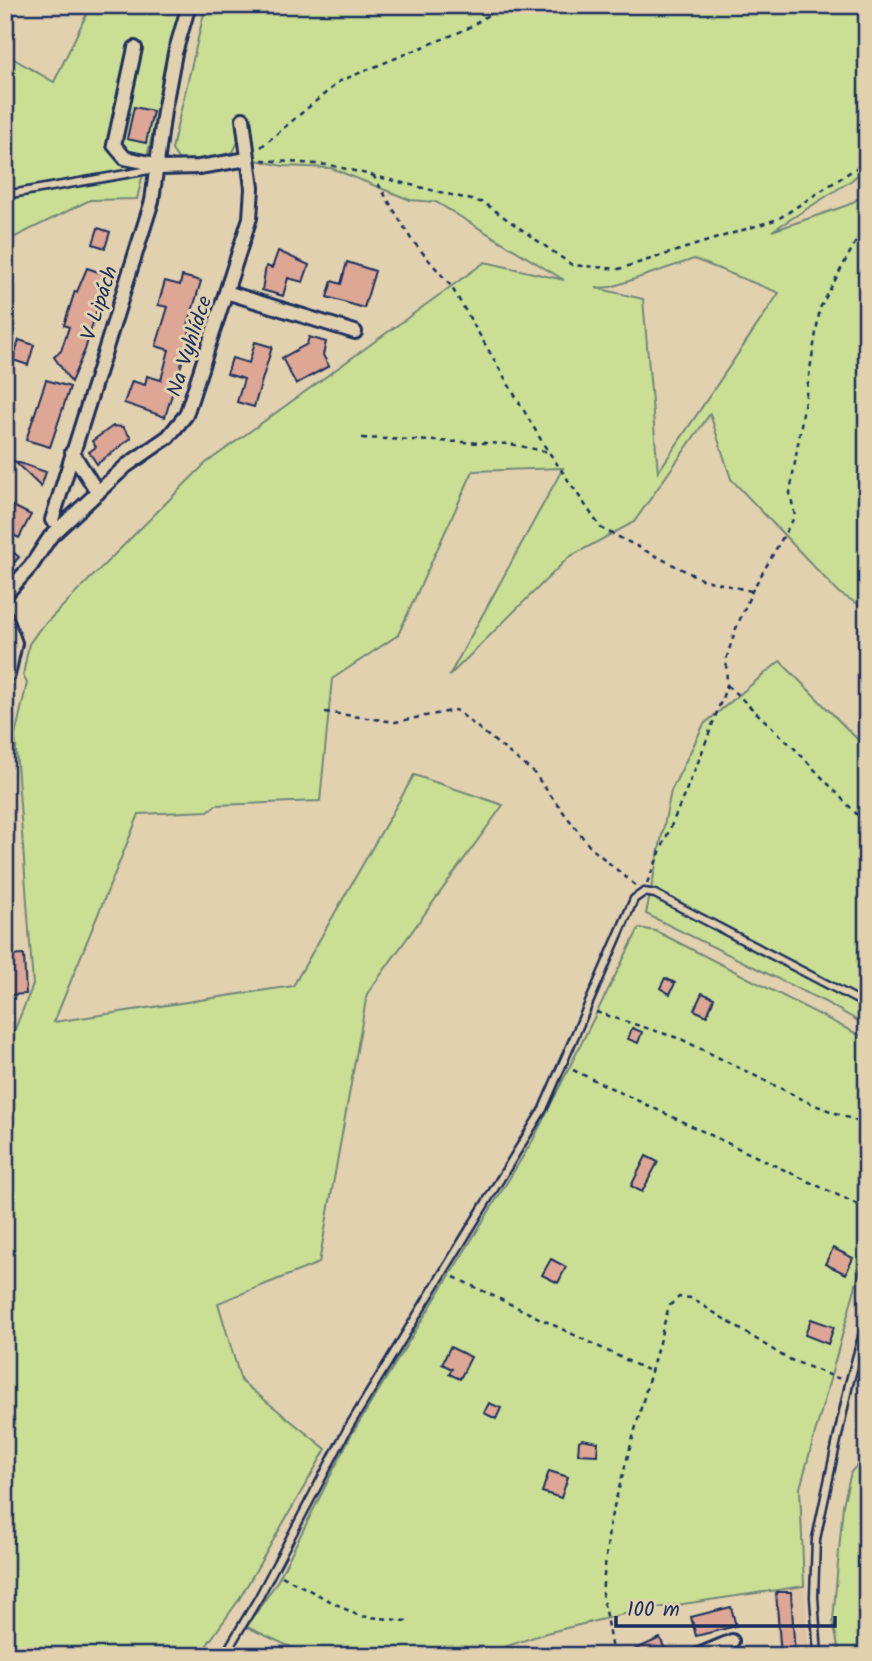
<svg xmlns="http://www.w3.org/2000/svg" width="872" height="1661" font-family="Kalam,sans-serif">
  <rect width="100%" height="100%" fill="#e2d1ae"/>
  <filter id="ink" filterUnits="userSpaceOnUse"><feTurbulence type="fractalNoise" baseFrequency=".0143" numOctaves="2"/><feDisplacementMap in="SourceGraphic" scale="14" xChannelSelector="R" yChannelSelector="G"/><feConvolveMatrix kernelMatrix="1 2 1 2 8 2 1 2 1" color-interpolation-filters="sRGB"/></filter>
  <g filter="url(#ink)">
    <!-- built -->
    <path fill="#e0c4a6" d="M804,1586l5,70h-31l-4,-65z"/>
    <!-- green -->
    <path fill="#cadf94" stroke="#728779" stroke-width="2" fill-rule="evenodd" d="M91,5h92l-46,194 -47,1 -85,42v-188l49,28z
      M206,5h661v161l-15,14 -80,51 76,-26 19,-12v416l-28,-16 -108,-114 -21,-65 -76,108 -65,35 -120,119 114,-208 -90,3 -75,164 -66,44 -12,122 -104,4 -8,6 -69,3 -85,208 239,-36 121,-211 89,30 -136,189 -48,269 -101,40 23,78 85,68 -88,152 -39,55h-194v-616l10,-11 18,-44 -18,-249 12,-53 -4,-8 6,-31 10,-14 167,-167 279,-201 79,18 -128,-78 -26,-2 -79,-32 -48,-2 -27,-6 -7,-44 -12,1 1,25 -5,10 -25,7 -29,1 -7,-10 3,-15zM694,259l85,34 -121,179 -15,-173 -47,-11 15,-1z
      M780,661l87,88v277l-42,-24 -179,-88 25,-123 33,-67z
      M639,928l17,3 211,108v206l-67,243 4,98 -168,25 -90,22 -68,23h-168l-63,-29 31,-47 72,-143 183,-297z
      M867,1454v202h-27l-7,-35 10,-116 8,-33z"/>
    <!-- building -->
    <path fill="#dda695" stroke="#1b2f5e" stroke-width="2" d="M134,107l19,4 -7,32 -19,-4z
      M98,228l12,4 -5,16 -12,-4z
      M278,251l31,14 -6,17 -15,-4 -5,18 -21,-6 4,-24 6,2z
      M347,262l28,9 -11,37 -37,-11 5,-16 9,3z
      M87,268l20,7 -22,75 -14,32 -17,-25 7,-6 8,-24 -5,-2 11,-34 2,1z
      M182,276l19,5 -14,48h3l-3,17 -22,71 -41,-14 8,-22 13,4 2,-9 14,4 8,-30 -13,-4 12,-39 -10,-2 7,-24 15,4z
      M309,337l17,5 -3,13 6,11 -33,18 -14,-26 25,-14z
      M19,340l15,5 -6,20 -15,-5z
      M255,342l17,5 -18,60 -17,-5 7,-23 -17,-5 5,-16 17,5z
      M46,380l24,7 -20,60 -24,-7z
      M113,426l10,1 8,11 -34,26 -8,-12 7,-5 -4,-6z
      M14,461l32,11 -5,15z
      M9,504l22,11 -12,23 -14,-7v-18z
      M5,545l14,12 -14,16z
      M24,955l2,39 -19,1 -2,-39z
      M665,978l10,5 -5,11 -10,-6z
      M702,993l12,5 -7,18 -13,-6z
      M632,1028l10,4 -4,11 -10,-4z
      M646,1156l12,6 -16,30 -11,-6z
      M833,1248l20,10 -7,16 -21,-10z
      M551,1259l15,8 -8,16 -16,-8z
      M811,1319l23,8 -6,17 -23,-9z
      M450,1347l21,10 -11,22 -11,-5 3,-5 -10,-5z
      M489,1403l12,5 -5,11 -12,-6z
      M582,1439l16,3 -1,13 -19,-1 1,-13z
      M549,1471l19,6 -7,21 -19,-6z
      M776,1592h15l4,64h-14z
      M731,1607l5,19 -40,10 -5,-19z
      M660,1638l8,18h-47z"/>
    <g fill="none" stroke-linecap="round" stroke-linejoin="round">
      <!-- lane casing -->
      <g stroke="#1b2f5e" stroke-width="11">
        <path id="lane" d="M5,195l150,-26
          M224,1656l35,-59 89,-169 195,-319 91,-210 10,-7 11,2 212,111
          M818,1656l-4,-59 2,-58 33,-155 18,-65"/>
      </g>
      <!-- street casing -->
      <g stroke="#1b2f5e" stroke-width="18">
        <path id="street" d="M135,48l-21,97 11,13 34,7
          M159,168l40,-1 49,-8
          M226,292l24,-74 2,-30 -9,-69
          M72,452l26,41
          M52,520l100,-319 12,-90 11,-58 14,-48
          M5,595l26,-29 19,-29 76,-71 42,-29 18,-22 40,-123 129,40
          M5,616l10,27 -7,32
          M696,1656l36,-15"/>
      </g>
      <!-- path -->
      <path stroke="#1b2f5e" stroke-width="2.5" stroke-dasharray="5 5" stroke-linecap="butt" d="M261,147l79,-66 127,-52 36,-24
        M262,160l68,5 154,38 88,62 47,4 159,-50 89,-58
        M373,175l38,64 40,47 93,159 57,83 100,51 50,12
        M362,438l148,6 39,8
        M727,685l68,64 72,76
        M325,712l70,10 61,-12 77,62 57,75 45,38
        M647,883l54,-128 26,-70 -1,-25 9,-29 17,-40 43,-75 -5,-23 30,-185 47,-87
        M596,1012l85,27 131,65 55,21
        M573,1070l294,139
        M454,1277l195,94
        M282,1576l77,40 49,5
        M613,1656l-11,-63 8,-72 59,-215 10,-9 12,1 95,60 54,21"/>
      <!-- lane -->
      <use href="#lane" stroke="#e2d1ae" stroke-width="6"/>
      <!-- street -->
      <use href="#street" stroke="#e2d1ae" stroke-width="12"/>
    </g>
  </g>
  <g text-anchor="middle" stroke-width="6" stroke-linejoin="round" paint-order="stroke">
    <!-- street labels -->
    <g font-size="21" fill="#1b2f5e" stroke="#e2d1ae">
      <text transform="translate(99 303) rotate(-72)" y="7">V Lipách</text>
      <text transform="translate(189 346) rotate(-72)" y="7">Na Vyhlídce</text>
    </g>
  </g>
  <!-- margin -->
  <rect width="872" height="1661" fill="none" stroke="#e2d1ae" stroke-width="28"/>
  <rect x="14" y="14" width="844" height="1633" fill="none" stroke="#1b2f5e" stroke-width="2.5" filter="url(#ink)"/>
  <!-- scale -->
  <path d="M616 1616v10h219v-10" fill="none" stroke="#1b2f5e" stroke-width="3.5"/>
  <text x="627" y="1616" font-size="21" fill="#1b2f5e" stroke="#e2d1ae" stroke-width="5" paint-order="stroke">100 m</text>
</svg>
